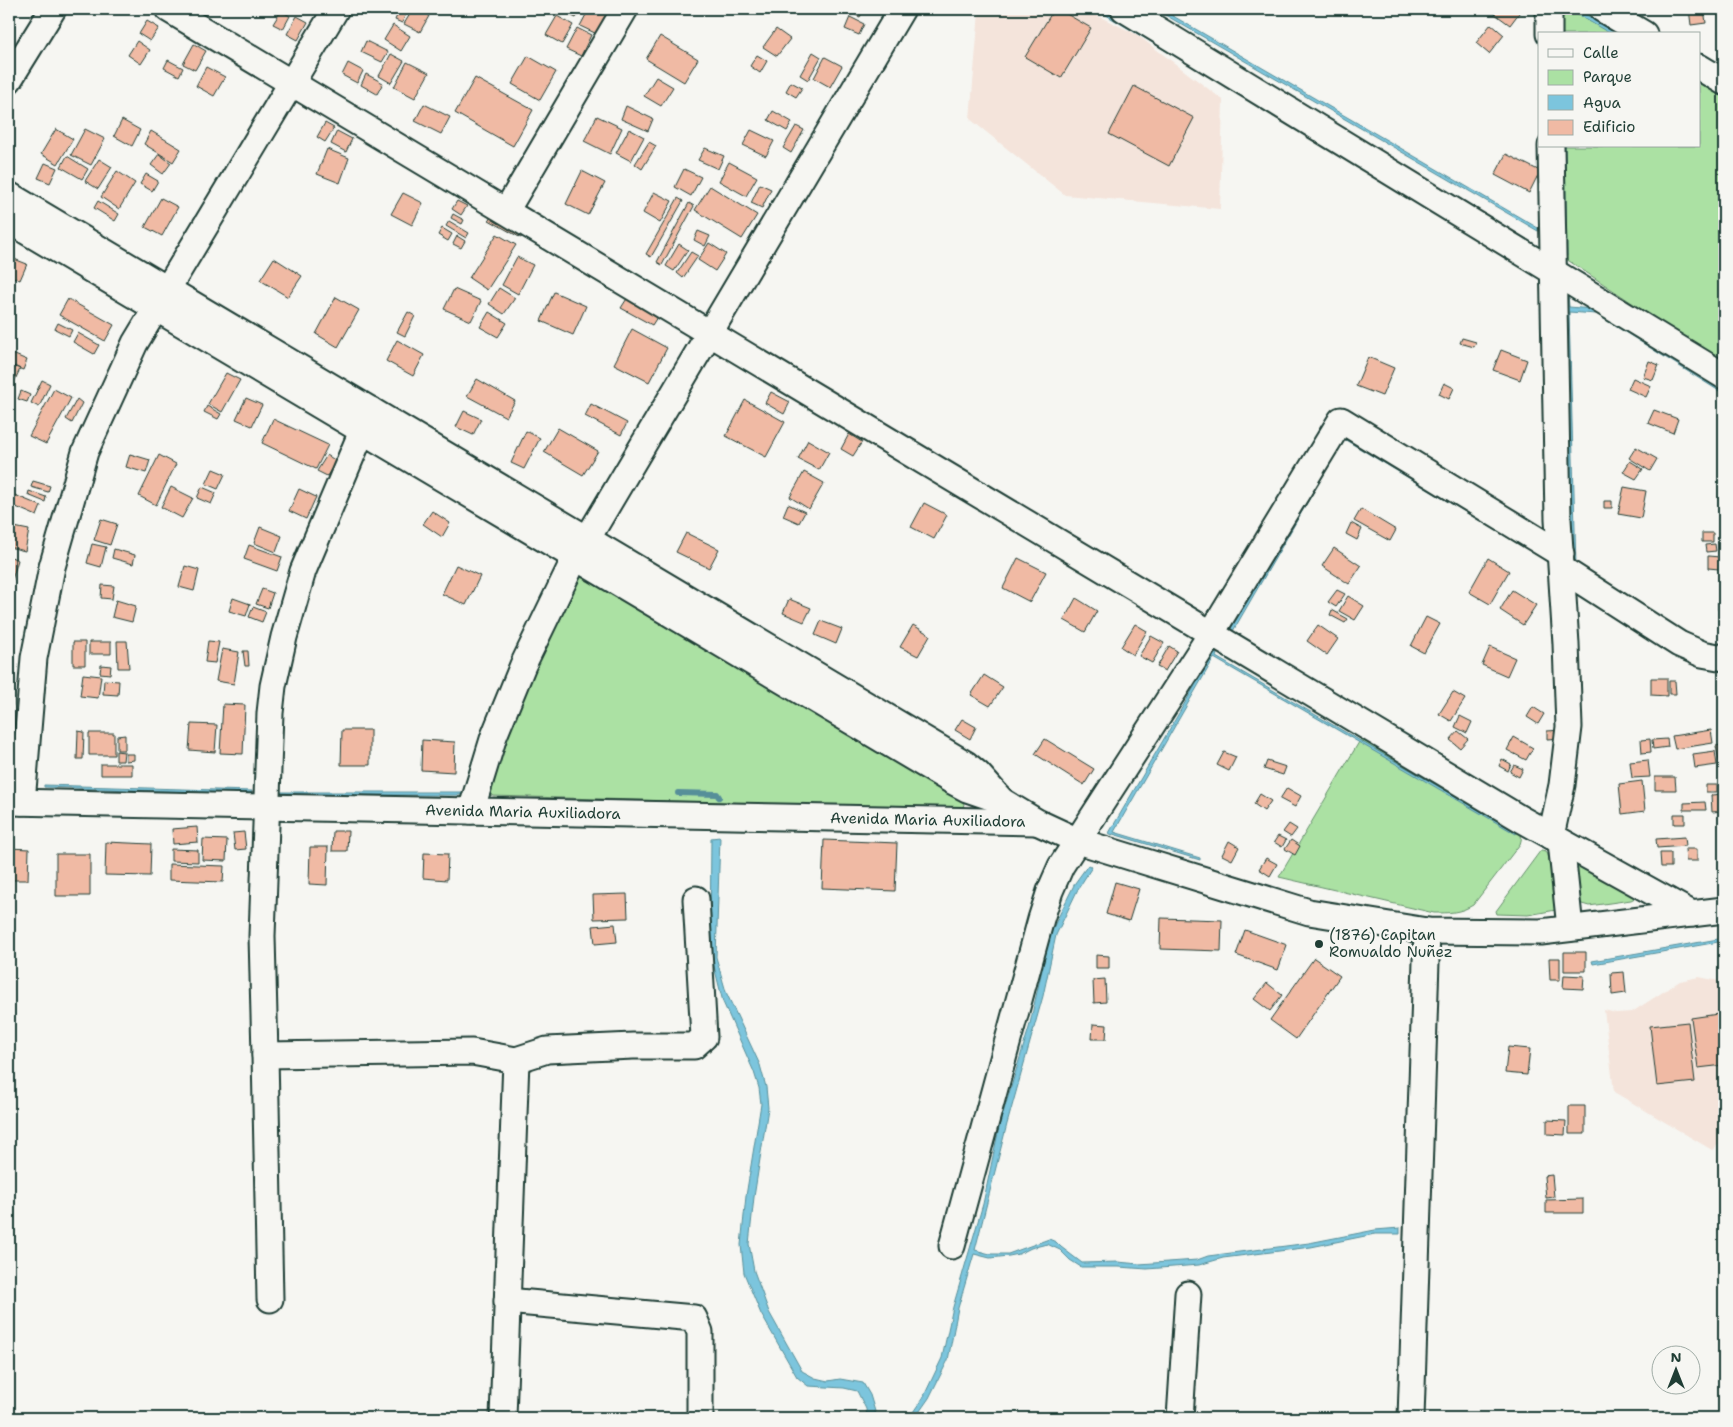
<svg xmlns="http://www.w3.org/2000/svg" width="1733" height="1427" font-family="'Shantell Sans',sans-serif">
  <rect width="100%" height="100%" fill="#f6f6f2"/>
  <filter id="ink" filterUnits="userSpaceOnUse"><feTurbulence type="fractalNoise" baseFrequency=".02" numOctaves="2"/><feDisplacementMap in="SourceGraphic" scale="10" xChannelSelector="R" yChannelSelector="G"/><feConvolveMatrix kernelMatrix="1 2 1 2 8 2 1 2 1" color-interpolation-filters="sRGB"/></filter>
  <g filter="url(#ink)">
    <!-- built -->
    <path fill="#f4e4db" d="M989,9h94l53,25 87,66 -3,109 -155,-14 -95,-76 9,-107z
      M1699,977l25,5v158l-12,10 -98,-58 -10,-82 12,3 16,-1 48,-31z"/>
    <!-- green -->
    <path fill="#abe1a3" stroke="#658f6c" d="M1558,9h22l42,25h-64z
      M1699,79l25,15v270l-161,-107 -3,-111h139z
      M579,576h4l378,223 3,5 -1,3 -5,2 -465,-13 -2,-1 -1,-3 15,-52 30,-74z
      M1362,737l157,94c3,5 3,7 1,13l-47,61c-13,8 -24,8 -39,8l-155,-36z
      M1541,850l5,1 2,4 11,47 -3,8 -28,5 -31,-1 -1,-3z
      M1573,861l62,35v2l-4,2 -42,6 -7,-2 -3,-3z"/>
    <!-- water -->
    <path fill="#7cc5dd" stroke="#578f99" d="M1096,9h4l438,262 -1,2z
      M1155,9h6l377,219v3z
      M1568,9h8l43,25h-8z
      M1561,146h4l2,110 -4,-1z
      M1565,295h3l1,12 23,2 132,80v5l-128,-80 -27,-2 7,254h-3z
      M1342,437h4l200,120 -1,3 -201,-121 -111,192 -3,-2z
      M1214,653l3,1 -1,3 301,175 -1,2 -302,-176 -100,174 86,26v2l-87,-26 -1,1 -3,-2z
      M44,785l208,6 -1,3 -207,-7z
      M275,792h187l-1,3h-186z
      M720,837l-4,120 10,35 34,73 6,22 2,21 -14,89 -5,47 5,27 15,41 33,59 13,7 13,3 12,-2 23,4 7,12 7,23h-10l-1,-9 -9,-18 -13,-3 -36,-2 -11,-9 -36,-63 -17,-41 -3,-28 5,-49 15,-92 -2,-16 -5,-16 -31,-70 -13,-52 1,-112z
      M1088,865l4,2 -14,22 -22,46 -13,61 -36,128 -32,126 15,4h18l41,-15 7,3 5,5 21,16 36,-1 21,2 58,-4 11,-4 101,-13 66,-13 25,-2v6h-25l-64,13 -88,11 -24,7 -52,4 -28,-2h-38l-11,-7 -10,-10 -13,-6 -16,4 -12,6 -10,2 -19,2 -16,-4 -16,54 -10,52 -19,38 -14,20h-6l15,-22 18,-38 11,-51 30,-103 17,-81 29,-95 21,-94 25,-51z
      M1724,938v3l-131,23 -1,-3z"/>
    <g fill="none" stroke-linecap="round" stroke-linejoin="round">
      <!-- stream -->
      <path stroke="#578f99" stroke-width="6" d="M678,793l39,1 2,3"/>
    </g>
    <!-- building -->
    <path fill="#f0baa4" stroke="#1f3d34" d="M400,9h8l-6,14 -7,-3z
      M413,9h4l12,7 -9,16 -16,-8z
      M566,9h15l-5,9 -12,-6z
      M589,9h21l-13,25 -17,-8z
      M842,9h22l-4,8z
      M1054,9h4l33,19 -30,50 -36,-21z
      M1498,9h24l-12,16 -15,-11z
      M1689,9h15l2,14 -15,2z
      M281,11l9,5 -7,13 -10,-5z
      M297,16l11,6 -10,18 -11,-6z
      M557,16l16,9 -11,19 -16,-9z
      M850,17l14,7 -5,11 -14,-6z
      M147,21l12,7 -9,13 -11,-7z
      M1491,24l13,11 -15,19 -13,-11z
      M393,25l17,11 -9,15 -17,-11z
      M577,28l14,7 -10,21 -15,-7z
      M776,29l14,10 -13,17 -14,-9z
      M660,36l38,23 -14,23 -38,-23z
      M137,41l13,9 -9,14 -13,-9z
      M366,41l22,11 -6,10 -21,-10z
      M194,44l12,7 -11,19 -12,-6z
      M813,52l8,5 -13,23 -8,-5z
      M391,54l13,7 -13,22 -12,-7z
      M757,55l10,6 -7,12 -10,-7z
      M528,56l28,16 -16,28 -28,-16z
      M825,57l17,9 -12,21 -16,-9z
      M168,60l15,8 -4,8 -15,-8z
      M407,62l22,11 -14,25 -21,-11z
      M348,63l15,8 -6,12 -15,-8z
      M206,67l19,10 -11,19 -18,-10z
      M366,74l17,9 -6,11 -16,-9z
      M656,77l17,10 -12,19 -17,-10z
      M475,78l58,32 -20,36 -58,-33z
      M791,82l11,6 -6,9 -10,-6z
      M1134,86l60,32 -25,48 -60,-32z
      M424,104l26,13 -9,17 -26,-13z
      M626,106l27,13 -5,12 -27,-12z
      M773,111l19,11 -5,9 -19,-11z
      M597,116l25,12 -12,26 -26,-13z
      M122,120l18,10 -8,16 -18,-10z
      M325,123l9,5 -9,14 -8,-5z
      M796,126l8,4 -13,23 -8,-5z
      M56,129l17,10 -15,25 -17,-10z
      M85,129l20,10 -14,26 -20,-10z
      M629,129l15,8 -13,24 -15,-8z
      M751,130l23,11 -8,15 -23,-11z
      M151,131l30,18 -8,13 -29,-18z
      M337,131l15,8 -6,13 -15,-8z
      M649,142l7,4 -14,23 -7,-5z
      M705,148l19,8 -6,13 -20,-9z
      M327,149l22,9 -9,25 -23,-9z
      M159,154l12,9 -8,11 -12,-9z
      M1506,154l34,17 -11,22 -34,-18z
      M67,156l21,13 -6,10 -21,-12z
      M99,159l13,8 -14,22 -13,-8z
      M729,162l28,15 -11,19 -27,-15z
      M45,163l12,5 -7,15 -12,-5z
      M684,169l17,8 -10,19 -16,-9z
      M117,171l18,12 -16,26 -18,-12z
      M582,171l23,12 -17,32 -22,-11z
      M146,174l12,7 -6,10 -12,-7z
      M760,184l11,5 -9,19 -11,-5z
      M710,186l47,29 -15,24 -47,-29z
      M654,192l18,9 -12,22 -17,-10z
      M403,193l20,10 -11,22 -21,-11z
      M161,198l17,9 -16,29 -17,-9z
      M678,198l5,3 -32,56 -5,-3z
      M98,201l21,13 -4,7 -21,-13z
      M457,201l10,5 -6,9 -9,-6z
      M689,203l5,3 -32,59 -5,-3z
      M495,210l31,18 -5,10 -32,-18z
      M453,214l11,6 -2,4 -11,-6z
      M449,221l20,12 -3,5 -20,-12z
      M442,228l10,6 -4,7 -10,-6z
      M698,231l12,5 -5,10 -11,-6z
      M497,234l19,11 -29,45 -18,-12z
      M457,236l8,5 -4,7 -8,-4z
      M709,243l17,11 -11,17 -17,-11z
      M679,244l9,6 -14,21 -8,-5z
      M691,252l7,4 -15,22 -6,-5z
      M9,257l18,7 -7,16 -11,-5z
      M517,257l16,8 -15,29 -16,-9z
      M274,258l28,18 -14,21 -28,-17z
      M9,284l5,3 -3,9 -2,-1z
      M499,288l16,10 -11,16 -15,-10z
      M454,289l27,12 -10,20 -27,-12z
      M554,292l32,14 -13,29 -32,-14z
      M336,297l23,13 -21,37 -22,-13z
      M628,297l31,17 -7,11 -31,-17z
      M68,299l46,26 -9,16 -46,-26z
      M408,312l7,4 -10,20 -8,-4z
      M489,312l18,11 -9,14 -18,-10z
      M58,323l14,7 -3,6 -14,-7z
      M632,329l35,19 -18,34 -35,-18z
      M78,333l21,12 -5,9 -21,-12z
      M1462,338l14,4 -2,5 -14,-4z
      M397,340l27,15 -11,21 -27,-15z
      M1501,350l26,10 -7,20 -27,-10z
      M10,353l17,7 -4,10 -14,-6z
      M1368,357l26,11 -12,28 -26,-10z
      M1649,361l10,4 -6,15 -10,-3z
      M9,364l11,5 -11,24z
      M226,373l14,7 -18,32 -14,-8z
      M1633,378l18,8 -5,11 -18,-8z
      M477,379l38,22 -9,16 -39,-21z
      M42,380l8,4 -11,23 -8,-4z
      M1444,383l10,5 -5,11 -10,-5z
      M54,389l17,9 -25,46 -17,-8z
      M21,391l9,4 -3,7 -9,-3z
      M771,392l19,10 -6,12 -19,-11z
      M246,398l16,7 -10,21 -16,-7z
      M77,399l5,4 -10,20 -6,-4z
      M745,400l40,22 -19,35 -40,-21z
      M591,404l36,19 -6,12 -36,-19z
      M207,406l14,8 -3,5 -14,-7z
      M1654,410l24,9 -5,14 -25,-10z
      M464,411l17,8 -8,16 -17,-8z
      M273,419l55,26 -12,24 -54,-26z
      M558,428l40,23 -15,24 -39,-23z
      M526,431l14,7 -16,31 -13,-6z
      M849,434l13,8 -9,14 -12,-7z
      M808,440l21,12 -10,18 -21,-11z
      M1636,447l21,12 -7,12 -21,-13z
      M130,454l20,6 -4,13 -20,-6z
      M159,455l17,9 -20,41 -17,-9z
      M327,455l9,6 -9,15 -10,-5z
      M1630,461l13,8 -7,10 -13,-7z
      M213,469l12,5 -7,15 -12,-5z
      M804,472l20,11 -15,26 -19,-12z
      M33,481l17,5 -2,6 -17,-5z
      M171,487l22,11 -11,20 -21,-11z
      M202,487l14,6 -5,11 -14,-6z
      M1624,487l22,4 -5,27 -23,-4z
      M299,489l17,8 -10,22 -17,-8z
      M29,491l17,6 -1,5 -17,-7z
      M10,493l31,13 -4,10 -28,-12z
      M1604,501h8v7h-8z
      M924,503l23,12 -13,24 -23,-12z
      M788,504l17,8 -6,11 -16,-7z
      M1361,509l35,21 -6,11 -36,-20z
      M432,511l18,12 -8,14 -19,-13z
      M101,519l16,5 -7,21 -16,-5z
      M1351,523l11,6 -5,11 -11,-6z
      M9,526l20,4 -4,21 -16,-4z
      M260,527l22,9 -6,16 -22,-9z
      M686,533l33,16 -10,19 -33,-16z
      M1702,533h11v9h-11z
      M1720,540h4v12h-4z
      M92,544l14,3 -5,20 -14,-4z
      M1715,544l1,7 -10,1 -1,-7z
      M249,545l33,12 -5,14 -33,-12z
      M1334,548l27,18 -12,18 -27,-18z
      M114,549l21,6 -2,9 -21,-6z
      M9,556l9,4 -6,20 -3,-2z
      M1708,556l12,1 -1,12 -11,-1z
      M1018,558l28,14 -16,30 -27,-14z
      M1488,558l21,13 -19,33 -21,-12z
      M456,565l24,11 -14,29 -24,-11z
      M185,566l14,4 -5,21 -15,-4z
      M102,585l12,1 -2,13 -11,-1z
      M262,589l11,4 -5,15 -12,-4z
      M1337,590l8,4 -9,13 -8,-5z
      M1512,590l24,15 -13,20 -23,-15z
      M1348,596l16,10 -9,14 -16,-9z
      M1718,597h6v13h-6z
      M233,598l17,6 -4,12 -17,-5z
      M1076,598l21,13 -12,21 -21,-12z
      M789,599l22,9 -7,14 -21,-9z
      M116,600l20,6 -4,16 -20,-5z
      M253,607l13,5 -4,10 -13,-5z
      M1332,610l16,9 -3,4 -15,-8z
      M1426,617l14,7 -16,29 -13,-7z
      M821,621l21,8 -6,15 -21,-9z
      M1135,624l12,7 -14,24 -12,-8z
      M913,625l17,10 -12,21 -18,-9z
      M1318,625l20,14 -11,16 -20,-14z
      M1151,636l13,7 -12,20 -13,-7z
      M117,641h10l2,27h-11z
      M208,641l11,1 -4,21 -10,-1z
      M73,642h12v23h-12z
      M89,642h22v12h-22z
      M1169,646l8,5 -12,20 -8,-4z
      M1490,647l25,11 -8,18 -25,-11z
      M222,649l17,3 -5,32 -18,-3z
      M243,651h5l1,15h-4z
      M101,665l10,1 -1,8 -10,-1z
      M83,674l18,2 -3,22 -18,-2z
      M984,675l19,12 -13,19 -19,-11z
      M1651,678h16v18l-16,-1z
      M104,680l15,1 -1,14 -15,-1z
      M1669,681h6l1,13h-7z
      M9,685h4l-1,21 -3,-1z
      M1453,692l12,7 -14,22 -12,-7z
      M223,704l22,1 -2,49 -23,-1z
      M1533,707l11,7 -6,10 -11,-7z
      M1460,716l12,6 -5,11 -12,-6z
      M962,719l14,8 -6,12 -15,-9z
      M191,724l26,1 -2,27 -26,-2z
      M342,730h28v35h-29z
      M1562,730v8l-15,1v-8z
      M1711,730l2,13 -38,6 -3,-13z
      M78,731l6,1 -1,27h-6z
      M1458,731l10,8 -8,9 -10,-8z
      M89,733h25v22h-25z
      M125,735v15h-8v-14z
      M1514,737l19,11 -7,12 -19,-10z
      M1045,739l49,30 -10,16 -49,-31z
      M1650,739l1,13 -9,1 -1,-13z
      M1667,739l1,8 -15,2 -1,-9z
      M422,740l33,2 -1,30 -33,-2z
      M1724,744v21l-4,1 -4,-20z
      M116,751l8,1 -1,9h-7z
      M1715,751l2,14 -22,3 -2,-14z
      M1224,752l12,5 -7,14 -12,-6z
      M126,754h8v6l-8,1z
      M1502,759l9,5 -3,7 -9,-5z
      M1648,760l2,17 -18,1 -2,-16z
      M1267,761l19,6 -3,8 -19,-6z
      M101,764h31v11h-31z
      M1514,765l9,4 -4,8 -9,-5z
      M1655,777h20l1,13h-21z
      M1642,781l3,30 -23,3 -3,-30z
      M1706,785h11v7h-11z
      M1287,788l14,8 -6,11 -15,-8z
      M1260,794l11,7 -7,10 -10,-7z
      M1724,794v17l-12,1 -1,-17z
      M1705,802l1,8h-22v-7z
      M1674,814h11v10h-11z
      M1289,824l8,5 -6,8 -8,-5z
      M197,827l1,15 -25,2 -1,-15z
      M333,831h15l-1,20h-15z
      M244,832l2,17 -11,1 -2,-17z
      M1278,836l8,4 -4,7 -8,-5z
      M1685,837l1,9 -29,2 -1,-9z
      M203,839l24,1 -1,21 -24,-1z
      M824,840l73,3 -2,48 -73,-3z
      M1291,840l9,6 -5,9 -10,-6z
      M1229,841l10,6 -7,13 -10,-5z
      M106,842l45,2 -1,32 -45,-1z
      M310,847h18l-1,38 -18,-1z
      M9,848l20,1 -1,31h-19z
      M171,849l27,1v12l-27,-1z
      M1685,849h12v12h-11z
      M424,853l24,1 -1,26 -24,-2z
      M1660,853h11v14h-10z
      M56,854h34v42h-34z
      M1266,858l11,6 -7,12 -11,-7z
      M169,864l55,2 -1,16 -54,-2z
      M1115,882l24,7 -10,32 -23,-7z
      M627,894l1,24 -34,1 -1,-24z
      M1161,918l61,2 -1,31 -61,-2z
      M615,924l2,18 -22,2 -2,-18z
      M1245,930l42,15 -9,25 -42,-15z
      M1564,952h22v19h-22z
      M1096,955l13,1v12h-13z
      M1314,958l26,18 -44,63 -26,-19z
      M1549,958h11v22h-10z
      M1624,972l2,21 -14,2 -1,-22z
      M1564,975l20,1 -1,13 -20,-1z
      M1105,979l1,23 -12,1 -1,-23z
      M1267,983l15,12 -12,16 -16,-12z
      M1718,1014l6,51 -26,3 -7,-50z
      M1688,1022l7,60 -38,4 -7,-60z
      M1093,1024l14,1 -1,14h-14z
      M1508,1047l22,2 -3,26 -22,-2z
      M1569,1106h16v28h-16z
      M1547,1120l19,1 -1,14 -18,-1z
      M1552,1175l2,22 -8,1 -2,-22z
      M1583,1199v14h-37v-13z"/>
    <g fill="none" stroke-linecap="round" stroke-linejoin="round">
      <!-- minor casing -->
      <g stroke="#1f3d34" stroke-width="29">
        <g id="minor">
          <path d="M168,9l1353,810 171,95"/>
          <path d="M1124,9l600,367"/>
          <path d="M1549,9v25"/>
          <path d="M1602,9l42,25"/>
          <path d="M1699,67l25,15"/>
          <path d="M9,80l44,-71"/>
          <path d="M9,195l957,569 12,10 24,27"/>
          <path d="M506,211l119,-202"/>
          <path d="M9,221l943,560 15,8 35,12 35,21 41,19 231,71 118,19 114,1 183,-22"/>
          <path d="M371,410l-68,161 -19,66 -11,49 -3,27 -8,223 3,119 207,-3 44,8 -13,358"/>
          <path d="M1562,569l117,75 23,10 22,4"/>
          <path id="s1" d="M9,802l1027,20"/>
          <path d="M22,802l12,-144 18,-91 33,-115 50,-109 201,-334"/>
          <path d="M471,811l23,-75 29,-71 47,-97 332,-559"/>
          <path d="M1551,836l11,-51 7,-58 -3,-83 -8,-125 -7,-373"/>
          <path d="M1561,842l9,86"/>
          <path d="M265,1055l5,244"/>
          <path d="M516,1060l31,-10 86,-4h61l10,-9 -8,-138"/>
          <path d="M952,1246l89,-327 9,-28 11,-25 150,-232 130,-214 220,134"/>
          <path d="M507,1301l187,17 6,14v86"/>
          <path d="M1180,1418l8,-124"/>
          <path d="M1411,1418l16,-487"/>
        </g>
      </g>
      <!-- minor -->
      <use href="#minor" stroke="#f6f6f2" stroke-width="25"/>
    </g>
  </g>
  <!-- markers -->
  <circle fill="#1f3d34" stroke="#f6f6f2" stroke-width="2" cx="1319" cy="944" r="5"/>
  <g text-anchor="middle" stroke-width="4.5" stroke-linejoin="round" paint-order="stroke">
    <!-- street labels -->
    <g font-size="15" fill="#1f3d34" stroke="#f6f6f2">
      <text dy="5" stroke="none"><textPath href="#s1" startOffset="514">Avenida Maria Auxiliadora</textPath></text>
      <text dy="5" stroke="none"><textPath href="#s1" startOffset="919">Avenida Maria Auxiliadora</textPath></text>
    </g>
    <!-- poi labels -->
    <g font-size="15" fill="#1f3d34" stroke="#f6f6f2" text-anchor="start">
      <text x="1329" y="940">(1876) Capitan<tspan x="1329" dy="17">Romualdo Nuñez</tspan></text>
    </g>
  </g>
  <!-- margin -->
  <rect width="1733" height="1427" fill="none" stroke="#f6f6f2" stroke-width="30"/>
  <rect x="15" y="15" width="1703" height="1397" fill="none" stroke="#1f3d34" stroke-width="2" filter="url(#ink)"/>
  <!-- legend -->
  <rect x="1538" y="32" width="162" height="115" fill="#f6f6f2" stroke="#a0aca6"/>
  <rect x="1548" y="49" width="25" height="8" fill="#f6f6f2" stroke="#a0aca6"/>
  <text x="1583" y="58" font-size="15" fill="#1f3d34">Calle</text>
  <rect x="1548" y="70" width="25" height="15" fill="#abe1a3" stroke="#a0aca6"/>
  <text x="1583" y="82" font-size="15" fill="#1f3d34">Parque</text>
  <rect x="1548" y="95" width="25" height="15" fill="#7cc5dd" stroke="#a0aca6"/>
  <text x="1583" y="108" font-size="15" fill="#1f3d34">Agua</text>
  <rect x="1548" y="120" width="25" height="15" fill="#f0baa4" stroke="#a0aca6"/>
  <text x="1583" y="132" font-size="15" fill="#1f3d34">Edificio</text>
  <!-- north arrow -->
  <g transform="translate(1676 1370)"><circle r="24" fill="#f6f6f2" stroke="#a0aca6"/>
  <path d="M0-4L9 19L0 12L-9 19Z" fill="#1f3d34"/>
  <text y="-8" font-size="14" font-weight="bold" text-anchor="middle" fill="#1f3d34">N</text>
  </g>
</svg>
